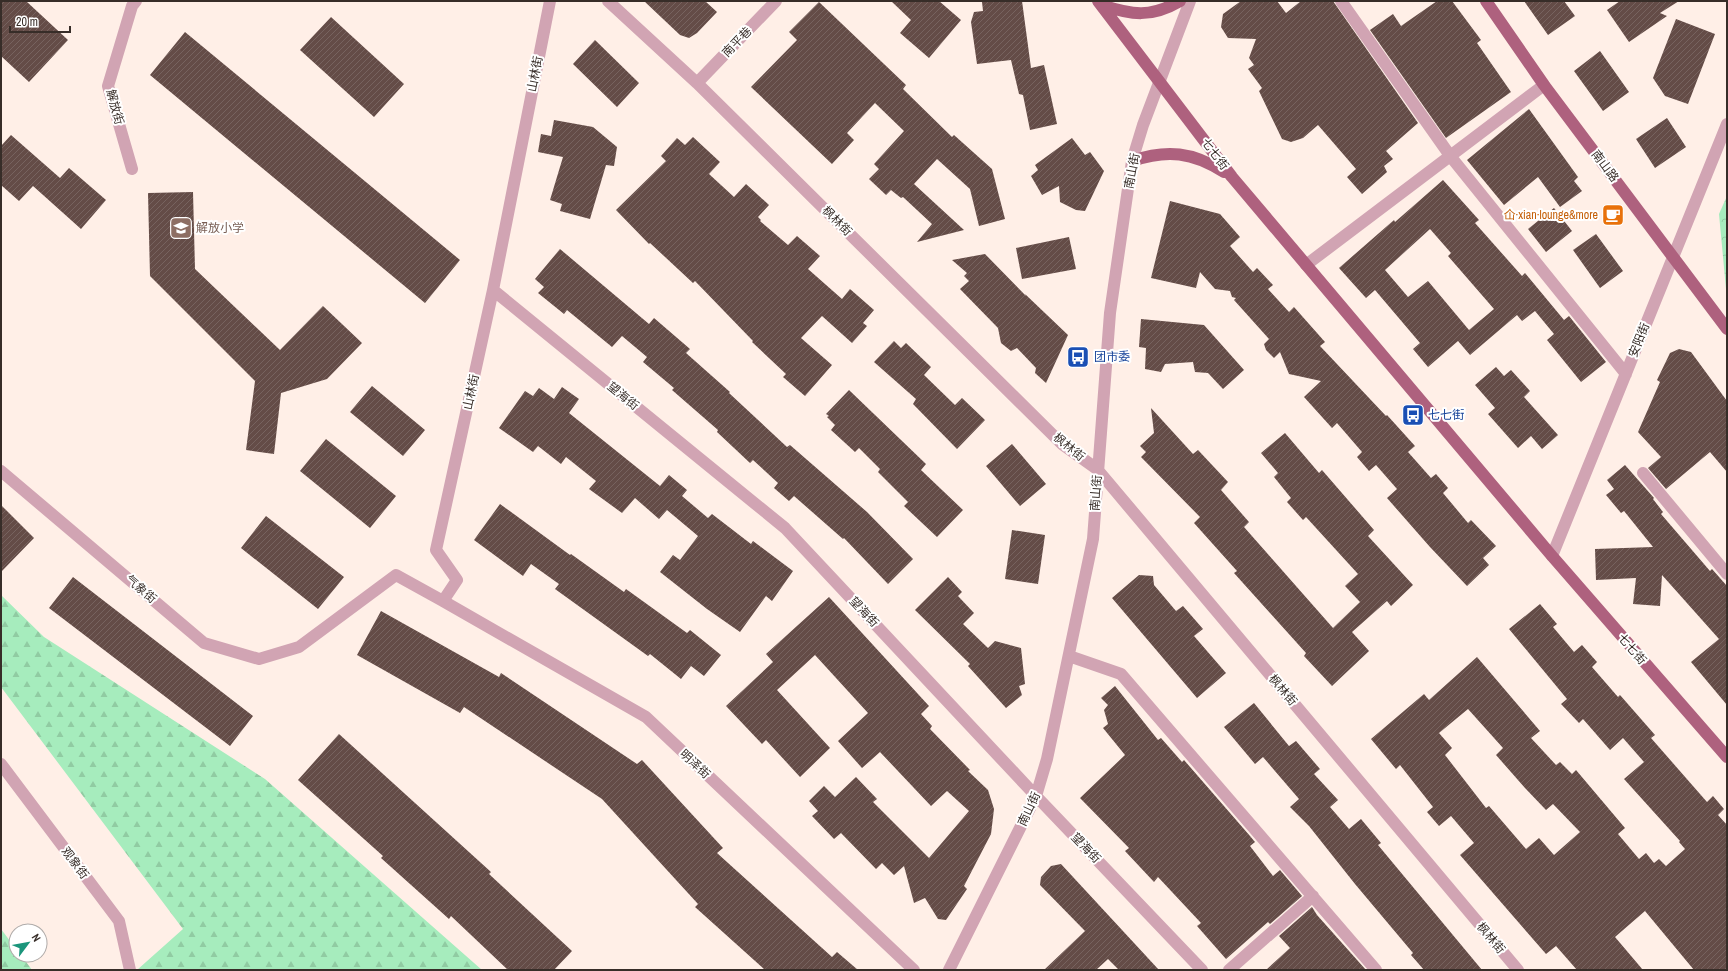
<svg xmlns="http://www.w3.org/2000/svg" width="1728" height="971" font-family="'Archivo Narrow','Noto Sans SC',sans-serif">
  <defs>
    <pattern id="forest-firs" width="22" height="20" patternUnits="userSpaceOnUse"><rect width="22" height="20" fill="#a6ecbd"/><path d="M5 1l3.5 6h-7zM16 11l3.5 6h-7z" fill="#90cba2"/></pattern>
    <pattern id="park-crowns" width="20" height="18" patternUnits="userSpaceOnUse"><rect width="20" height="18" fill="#a6ecbd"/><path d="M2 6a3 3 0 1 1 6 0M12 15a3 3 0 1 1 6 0" fill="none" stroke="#90cba2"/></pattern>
    <pattern id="building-hatch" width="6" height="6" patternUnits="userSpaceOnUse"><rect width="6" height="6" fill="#644c47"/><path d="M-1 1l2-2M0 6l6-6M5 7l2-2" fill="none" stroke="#77635f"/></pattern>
  </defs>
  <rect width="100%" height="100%" fill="#ffefe7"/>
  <!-- forest -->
  <path fill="url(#forest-firs)" d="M1,595l43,42 221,142 217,191h-345l46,-41 -182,-242z
    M1,929l15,20v6h5l11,15h-31z"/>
  <!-- park -->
  <path fill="url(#park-crowns)" d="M1727,196v95l-1,-2 -7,-75z"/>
  <!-- building -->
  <path fill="url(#building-hatch)" fill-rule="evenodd" d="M1,1h25l42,39 -39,42 -28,-26z
    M644,1h61l12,11 -20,21 -8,5 -9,-3z
    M891,1h48l22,19 -32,38 -29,-25 11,-13z
    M992,1h30l9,67 13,-3 13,59 -27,6 -7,-35 -4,-1 -8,-34 -34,4 -6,-42 3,-10 9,-1 -1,-9z
    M1241,1h36l9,12 15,-12h32l85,122 -32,28 7,8 -9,7 3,6 -25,22 -15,-17 9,-8 -38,-44 -15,13 -12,4 -9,-3 -23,-48 3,-3 -14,-19 6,-4 -5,-7 7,-19 -28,-1 -7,-11 2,-13z
    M1437,1h15l29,39 -4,3 34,49 -65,46 -76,-108 23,-16 8,12z
    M1524,1h40l11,15 -27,19z
    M1620,1h59l-19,12 7,3 -38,26 -22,-32z
    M819,2l87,83 -3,4 49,48 2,-2 38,34 13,50 -26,7 -9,-37 -33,-30 -23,25 50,46 -47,12 15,-18 -29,-27 -2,1 -10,-8 -5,5 -17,-16 10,-10 -5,-5 30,-33 -29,-28 -28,30 7,7 -22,24 -81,-77 46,-47 -8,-8z
    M331,17l73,67 -30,33 -74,-67z
    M1676,19l39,15 -27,70 -23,-8 -12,-18z
    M185,32l275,228 -35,43 -275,-228z
    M595,40l44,43 -22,24 -44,-43z
    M1600,51l29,41 -26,19 -29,-40z
    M1529,109l49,68 -4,4 8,10 -22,16 -22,-30 -34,28 -37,-45z
    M1667,118l19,29 -31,21 -19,-29z
    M554,120l39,7 24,20 -3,19 -8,-1 -16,54 -30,-8 2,-7 -12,-4 13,-43 -25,-5 3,-18 10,2z
    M11,135l49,43 9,-10 37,32 -25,29 -48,-43 -14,15 -18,-16v-39z
    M693,137l27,25 -11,12 25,23 12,-13 23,21 -11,12 3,3 -1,1 28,24 9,-9 23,20 -12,13 34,30 8,-10 24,21 -11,13 4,3 -15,17 -30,-27 -21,22 31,27 -27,31 -22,-19 3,-3 -34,-32 1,-1 -58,-60 -2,2 -43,-40 -1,1 -33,-34 50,-49 -5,-5 16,-18 8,7z
    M1072,138l13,17 5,-3 14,19 -19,40 -9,-1 -16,-8 -1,-16 -17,9 -11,-19 7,-6 -3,-5z
    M1443,180l36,40 -4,3 47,53 3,-3 39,47 5,-4 37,46 -25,20 -34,-42 7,-6 -19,-23 -13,10 -5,-6 -47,40 -12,-14 -30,26 -15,-18 7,-6 -45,-53 -9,8 -27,-30 55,-48 1,2zM1430,229l21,24 -3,3 46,53 -25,21 -41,-49 -20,16 -23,-27z
    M193,192l2,77 85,81 43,-44 39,37 -35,36 -46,14 -7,61 -28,-4 9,-69 -105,-105 -2,-83z
    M1170,201l50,13 20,23 -10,9 23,26 4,-4 16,17 -5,4 21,23 5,-5 31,35 -5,4 66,70 1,-1 28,31 -7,6 23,26 5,-4 12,14 -5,5 25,30 3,-3 25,26 -13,12 6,7 -22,21 -37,-39 -43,-49 10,-9 -21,-24 -7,6 -12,-14 5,-5 -25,-29 -5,5 -28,-31 17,-16 -32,-7 -9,-22 -6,6 -8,-8 -2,-6 5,-5 -35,-39 2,-2 -4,-1 -2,-6 -15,-2 -15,-17 -4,16 -45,-10z
    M1554,208l18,23 -26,21 -18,-23z
    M1596,234l27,37 -23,17 -27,-38z
    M1069,237l7,32 -54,10 -6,-31z
    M560,249l89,75 5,-6 36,31 -4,4 44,39 -1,1 58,54 3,-2 77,67 46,47 -25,25 -44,-46 -1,1 -49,-43 -5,5 -15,-13 4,-5 -25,-23 -3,3 -33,-31 1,-2 -46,-40 2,-2 -31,-26 4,-5 -25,-21 -10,11 -45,-37 -3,4 -26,-21 6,-6 -9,-8z
    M985,254l41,42 -1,-2 43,41 -22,48 -11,-10 1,-5 -19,-20 -6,3 -10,-8 -3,-15 -38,-39 9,-8 -5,-5 3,-3 -15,-13z
    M1141,319l63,6 40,45 -21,19 -15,-16 -13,-1 -2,-10 -28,2 -4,8 -16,-3 1,-21 -7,-1z
    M894,341l7,7 5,-5 25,24 -7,8 31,30 7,-7 23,22 -28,29 -44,-45 3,-5 -42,-37z
    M1679,349l12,3 36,49v71l-17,-20 -44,37 -18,-21 13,-11 -23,-25 22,-50 -3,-2 13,-27z
    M1496,367l8,9 7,-6 19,21 -6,6 34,38 -16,14 -11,-13 -13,12 -30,-34 7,-6 -20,-23z
    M372,386l53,44 -22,26 -53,-44z
    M562,387l17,12 -10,14 91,73 9,-11 18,15 -5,6 26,22 4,-4 39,30 2,-3 40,30 -21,30 -6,-5 -26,36 -33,-23 -47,-37 13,-17 7,5 18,-24 -31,-26 -8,9 -24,-21 -13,15 -33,-24 7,-8 -30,-24 -5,7 -23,-18 -5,6 -34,-24 26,-37 8,5 6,-8 15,11z
    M849,390l77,74 -5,6 42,40 -26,27 -33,-31 4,-4 -30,-30 2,-3 -21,-21 -4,4 -24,-22 4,-5 -8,-8 2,-1 -3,-2z
    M1151,408l42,46 5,-4 30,32 -7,8 28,32 -5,5 89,101 27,-26 -15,-16 13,-12 -52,-57 -3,3 -16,-18 4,-4 -17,-21 4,-4 -17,-20 24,-20 34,40 3,-3 52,60 -6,6 45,49 -22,21 -4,-5 -35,31 17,19 -37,35 -28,-30 2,-3 -72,-80 3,-2 -43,-48 6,-6 -59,-60 5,-5 -6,-6 14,-13z
    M326,439l70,57 -26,32 -70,-57z
    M1012,444l34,40 -26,22 -34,-40z
    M1625,465l29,33 -1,1 10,13 -2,2 49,57 2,-2 15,17v119l-36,-43 28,-23 -57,-64 -2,31 -27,-2 3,-26 -40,2 -1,-31 58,-2 -29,-36 -3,2 -15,-18 8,-6 -7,-9z
    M500,504l70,51 1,-1 53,38 2,-3 61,44 3,-3 31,25 -17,21 -13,-10 -10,13 -31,-25 -2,2 -93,-67 4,-5 -28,-20 -8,12 -49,-36z
    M1,505l33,33 -33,34z
    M266,516l78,61 -26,32 -77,-61z
    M1012,530l33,5 -7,49 -33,-5z
    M1139,575l14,1 1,9 22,26 7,-5 20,23 -9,7 32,37 -29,25 -85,-100z
    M73,577l180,139 -23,30 -181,-138z
    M948,577l14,15 -4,4 16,17 -11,11 25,24 7,-7 26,7 4,36 -6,2 3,9 -16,13 -38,-42 2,-2 -55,-54z
    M829,597l100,109 -8,8 11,12 -2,3 40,41 -2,1 20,19 6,19 -3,25 -27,52 3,3 -21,31 -8,-1 -13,-21 -11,5 -10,-37 -10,9 -12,-12 -6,6 -35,-36 -7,6 -22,-23 6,-5 -9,-10 15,-15 11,11 21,-20 21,22 -4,3 56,56 40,-47 -22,-20 -16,15 -51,-54 -18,16 -24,-27 30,-28 -53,-58 -38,35 53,58 -30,29 -34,-37 -4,4 -36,-38 47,-44 -7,-8z
    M1540,604l17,20 -4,3 21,25 8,-7 15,17 -5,5 26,30 2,-2 35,40 -4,3 56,64 6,-6 11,13 -6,6 9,10v145h-33l-49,-59 -30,26 28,33h-66l-21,-24 -10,8 -86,-99 14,-12 -23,-27 -12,10 -12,-14 6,-5 -33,-42 -4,4 -25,-30 53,-45 5,6 48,-43 63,74 -9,7 25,27 4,-3 12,12 4,-4 49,58 -7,6 21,25 7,-6 8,10 5,-4 7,7 19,-17 -6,-7 1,-1 -56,-62 20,-17 -21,-24 -13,12 -27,-31 -4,4 -18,-19 6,-5 -58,-70zM1468,709l35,39 -7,7 29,33 21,22 7,-6 27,28 -26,23 -15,-17 -13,11 -37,-43 -3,2 -41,-53 7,-7 -13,-15z
    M381,611l118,66 2,-4 136,91 5,-4 81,88 -6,5 115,104 5,-5 21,18h-93l-70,-63 3,-3 -96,-105 -138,-92 -4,6 -103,-58z
    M1115,686l43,54 3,-2 21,24 2,-2 66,76 5,6 -5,4 23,30 7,-6 22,26 -32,28 -2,-2 -42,37 -29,-33 4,-3 -43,-46 -4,5 -29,-31 4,-3 -49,-50 45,-43 -22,-27 5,-4 -4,-14 4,-5 -7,-7z
    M1254,703l35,43 7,-5 24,28 -6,5 24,26 -8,7 19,22 12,-10 20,24 -3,2 104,125h-58l-13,-15 2,-2 -58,-69 -46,-58 -19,-19 9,-8 -36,-42 -8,7 -31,-37z
    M339,734l152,138 -2,2 83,77 -18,19h-46l-57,-54 -2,3 -68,-61 2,-2 -85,-76z
    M1061,864l98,106h-40l-11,-11 -12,11h-52l41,-39 -45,-46 1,-8 10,-11z
    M1312,907l5,8 49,55h-100l24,-22 -11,-12z"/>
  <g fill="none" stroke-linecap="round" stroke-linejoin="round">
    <!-- minor -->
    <path stroke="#d1a4b3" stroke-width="12" d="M608,1l89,82 365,361 35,25 421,501
      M1341,1l110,156 175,217
      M697,83l79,-82
      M132,169l-24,-83 24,-80 4,-5
      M1306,265l238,-180
      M493,290l292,238 251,268 166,174
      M1,471l203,172 55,16 40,-12 97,-72 47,26 14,-21 -21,-30 57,-260 57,-289
      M1643,473l84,101
      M1552,556l175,-432
      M443,601l203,116 268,253
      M1069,656l52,18 255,296
      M1,764l118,157 11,49
      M949,970l87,-174 11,-37 46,-220 17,-226 22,-152 11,-36 47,-124
      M1229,970l84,-74"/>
    <!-- major -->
    <path stroke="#ae617e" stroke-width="12" d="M1098,1l134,176 320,379 175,201
      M1486,1l58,84 183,244
      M1101,5c31,10 50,13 79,-4
      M1132,161c35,-12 61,-9 92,11"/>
  </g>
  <!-- icons -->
  <defs>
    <g id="cafe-square" transform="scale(1.15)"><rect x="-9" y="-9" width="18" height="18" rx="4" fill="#e8710a" stroke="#fff"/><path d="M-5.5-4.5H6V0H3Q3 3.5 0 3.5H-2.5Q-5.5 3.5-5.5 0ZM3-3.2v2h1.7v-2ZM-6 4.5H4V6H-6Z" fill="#fff"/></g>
    <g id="school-square" transform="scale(1.15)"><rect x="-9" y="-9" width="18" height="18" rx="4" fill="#8d6e63" stroke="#fff"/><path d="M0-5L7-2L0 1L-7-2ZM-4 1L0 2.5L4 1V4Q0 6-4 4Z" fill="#fff"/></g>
    <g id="bus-square" transform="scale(1.15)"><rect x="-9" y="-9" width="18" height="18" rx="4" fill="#1a4fb4" stroke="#fff"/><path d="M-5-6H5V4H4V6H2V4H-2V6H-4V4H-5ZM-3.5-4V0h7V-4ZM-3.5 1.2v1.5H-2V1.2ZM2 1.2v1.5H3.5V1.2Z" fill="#fff"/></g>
  </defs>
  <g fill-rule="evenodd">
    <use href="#cafe-square" x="1613" y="215"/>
    <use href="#school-square" x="181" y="228"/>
    <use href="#bus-square" x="1078" y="357"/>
    <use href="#bus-square" x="1413" y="415"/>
  </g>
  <g text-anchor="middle" stroke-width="4" stroke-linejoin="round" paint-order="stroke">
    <!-- street labels -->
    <g font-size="12" fill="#372d28" stroke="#fff">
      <text transform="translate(737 42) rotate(-46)" y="4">南平巷</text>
      <text transform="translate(535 74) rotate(-79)" y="4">山林街</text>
      <text transform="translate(115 107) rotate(75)" y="4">解放街</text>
      <text transform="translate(1215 154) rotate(53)" y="4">七七街</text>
      <text transform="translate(1605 166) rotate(53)" y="4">南山路</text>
      <text transform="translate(1132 171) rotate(-79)" y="4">南山街</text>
      <text transform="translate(837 221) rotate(45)" y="4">枫林街</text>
      <text transform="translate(1639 340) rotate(-68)" y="4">安阳街</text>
      <text transform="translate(471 392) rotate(-78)" y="4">山林街</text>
      <text transform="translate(623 396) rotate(39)" y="4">望海街</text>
      <text transform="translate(1069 447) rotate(39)" y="4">枫林街</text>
      <text transform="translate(1096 493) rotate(-86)" y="4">南山街</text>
      <text transform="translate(141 589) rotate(40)" y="4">气象街</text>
      <text transform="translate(864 612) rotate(47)" y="4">望海街</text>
      <text transform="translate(1632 649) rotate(49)" y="4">七七街</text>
      <text transform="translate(1283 690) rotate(50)" y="4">枫林街</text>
      <text transform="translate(695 764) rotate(43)" y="4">明泽街</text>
      <text transform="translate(1029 809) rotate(-65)" y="4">南山街</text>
      <text transform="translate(1086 848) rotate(46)" y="4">望海街</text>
      <text transform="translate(75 863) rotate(53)" y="4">观象街</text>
      <text transform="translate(1491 938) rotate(50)" y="4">枫林街</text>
    </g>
    <!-- food labels -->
    <g font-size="12" fill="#c56008" stroke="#fff" text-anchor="end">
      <text x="1598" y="219">仚·xian·lounge&amp;more</text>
    </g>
    <!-- education labels -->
    <g font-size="12" fill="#785e54" stroke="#fff" text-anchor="start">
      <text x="196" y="232">解放小学</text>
    </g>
    <!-- transit labels -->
    <g font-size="12" fill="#164399" stroke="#fff" text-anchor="start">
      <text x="1094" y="361">团市委</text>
      <text x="1428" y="419">七七街</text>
    </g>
  </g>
  <!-- border -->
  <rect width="1728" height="971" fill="none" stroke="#372d28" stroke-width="4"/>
  <!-- north arrow -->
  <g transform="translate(28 943) rotate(58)"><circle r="19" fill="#ffffff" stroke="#afaba9"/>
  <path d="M0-3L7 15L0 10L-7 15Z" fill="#1b957b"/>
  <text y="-6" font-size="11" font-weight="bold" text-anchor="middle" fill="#372d28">N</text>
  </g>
  <!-- scale -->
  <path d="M10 26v6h60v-6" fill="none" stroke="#372d28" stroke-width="2"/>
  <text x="16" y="26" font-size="12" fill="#372d28" stroke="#ffffff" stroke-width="3" paint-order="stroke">20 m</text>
</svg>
